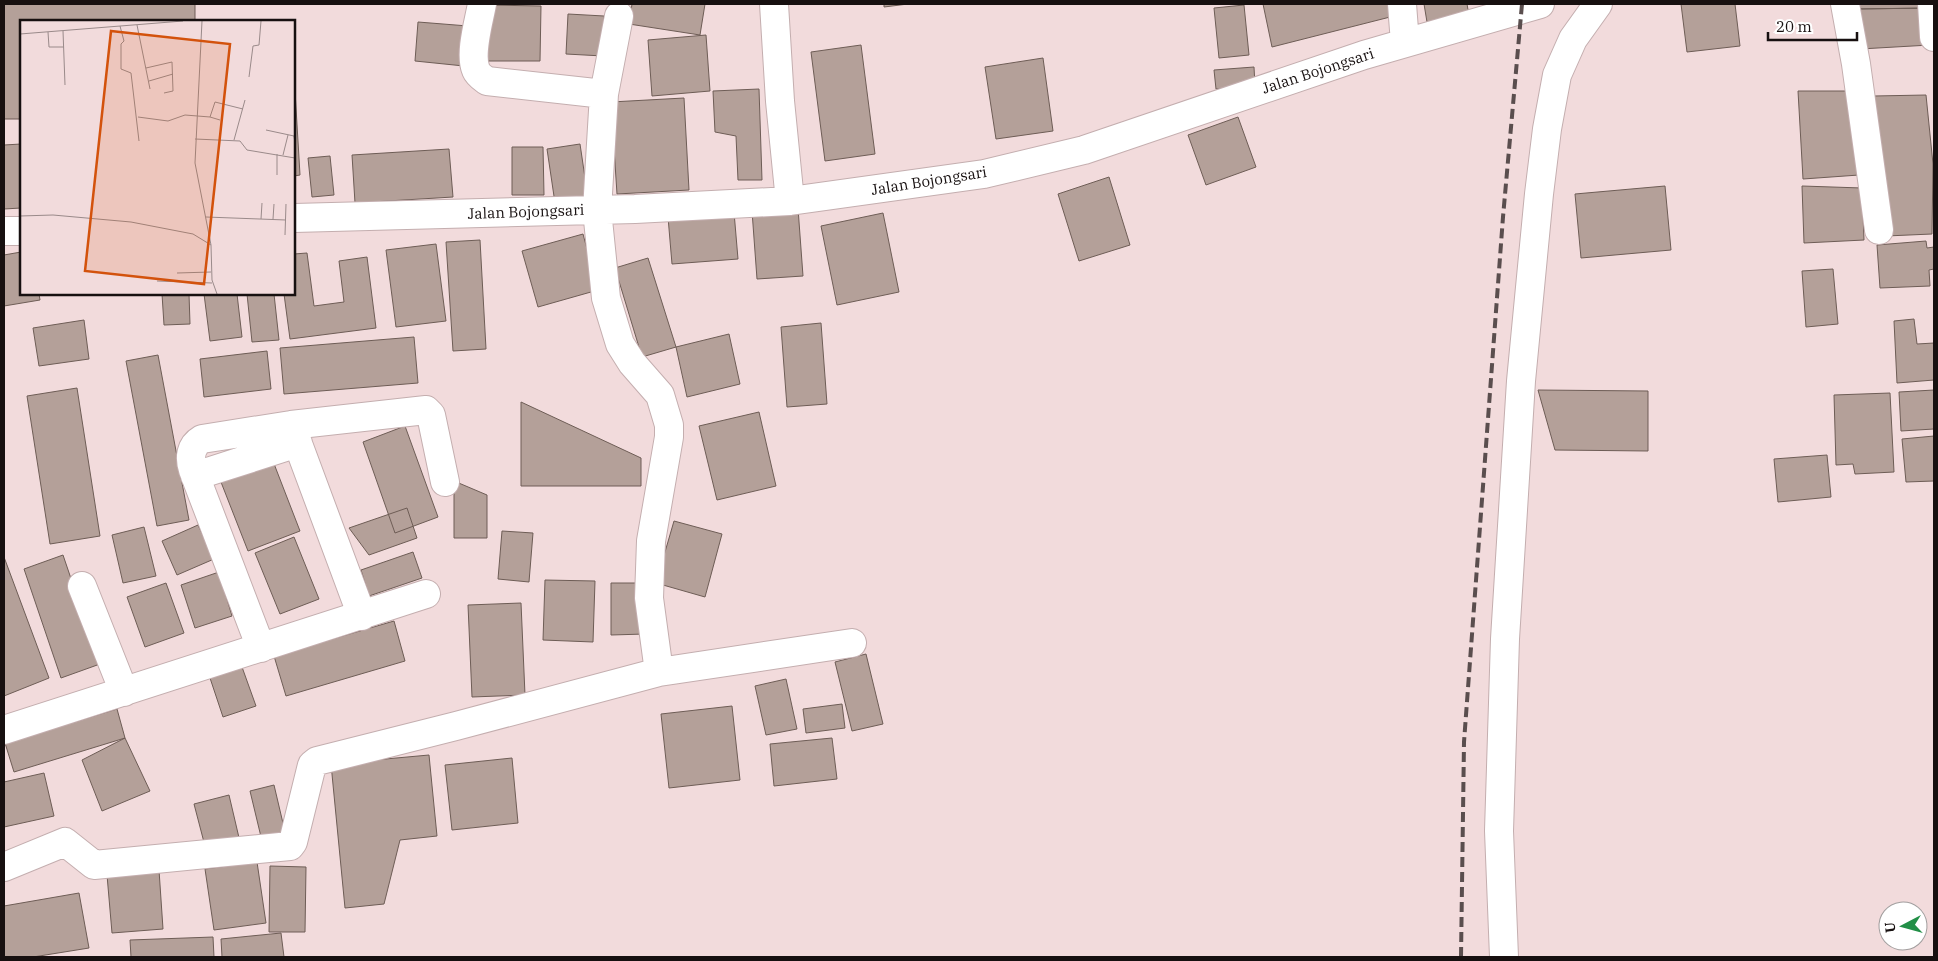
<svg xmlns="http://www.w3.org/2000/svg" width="1938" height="961" font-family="'IBM Plex Serif',serif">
  <rect width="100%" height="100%" fill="#f2dbdc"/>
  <!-- building -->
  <path fill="#b4a099" stroke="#6e5d56" d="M4,4h191v17h-174v98h-17z
    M632,4h73l-5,31 -71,-11z
    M884,4h24l-24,3z
    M1263,4h132l3,11 -126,32z
    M1424,4h43l3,17 -42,7z
    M1681,4h54l5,42 -53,6z
    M1856,4h74v4l-74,1z
    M487,5l54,1 -1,55h-53z
    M1244,5l5,50 -30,3 -5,-50z
    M1930,8v37l-70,4 -4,-40z
    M568,14l36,2 -1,40 -37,-2z
    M418,22l50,4 -4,40 -49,-5z
    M706,35l4,56 -58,5 -4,-56z
    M861,45l14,109 -50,7 -14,-109z
    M1043,58l10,73 -57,8 -11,-72z
    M1254,67l1,19 -39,3 -2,-19z
    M294,74l6,101 -6,1z
    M759,89l3,91h-24l-2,-44 -21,-4 -2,-41z
    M1798,91h55l6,84 -56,4z
    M1926,95l7,69 -1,70 -46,2 -12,-140z
    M684,98l5,92 -72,4 -6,-92z
    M1238,117l18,50 -50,18 -18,-50z
    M21,144v64l-17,1v-64z
    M580,144l8,54 -33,5 -8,-54z
    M512,147h31l1,48h-32z
    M449,149l4,48 -98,6 -3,-48z
    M330,156l4,39 -22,2 -4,-39z
    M1109,177l21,68 -51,16 -21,-67z
    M1665,186l6,64 -90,8 -6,-64z
    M1802,186l60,2 2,52 -60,3z
    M798,208l5,68 -46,3 -5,-68z
    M734,212l4,47 -66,5 -4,-47z
    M883,213l16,79 -62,13 -16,-79z
    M583,234l15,56 -60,17 -16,-56z
    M480,240l6,109 -33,2 -7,-109z
    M1926,241l1,7 7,-1v22l-5,1 1,16 -50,2 -3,-43z
    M436,244l10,77 -50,6 -10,-77z
    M21,252v42h18l1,6 -36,6v-51z
    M307,253l7,53 30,-4 -5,-41 28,-4 9,71 -86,11 -6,-45h10v-40z
    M648,258l28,89 -34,10 -27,-89z
    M1833,269l5,55 -32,3 -4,-56z
    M162,294h27l1,30 -26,1z
    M204,294h33l5,43 -32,4z
    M247,294h27l5,46 -27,2z
    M1914,319l3,25 17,-1v37l-37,3 -3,-62z
    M84,320l5,39 -50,7 -6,-38z
    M821,323l6,81 -40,3 -6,-80z
    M729,334l11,50 -53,13 -11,-50z
    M414,337l4,46 -134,11 -4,-46z
    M267,351l4,38 -67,8 -4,-38z
    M158,355l31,165 -32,6 -31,-165z
    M77,388l23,148 -50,8 -23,-148z
    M1538,390l110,1v60l-93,-1z
    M1934,390v39l-33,2 -2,-39z
    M1890,393l4,79 -39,2 -2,-10 -17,1 -2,-70z
    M521,402l120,56v28h-120z
    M759,412l17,74 -59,14 -18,-74z
    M405,426l33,91 -43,16 -32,-91z
    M1934,436v45l-28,1 -4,-43z
    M1827,455l4,42 -53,5 -4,-43z
    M271,456l29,75 -52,20 -29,-74z
    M454,481l33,14v43h-33z
    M407,508l10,30 -48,17 -20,-27z
    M674,521l48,13 -17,63 -49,-14z
    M198,525l16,34 -37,16 -15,-34z
    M144,527l12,49 -33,7 -11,-48z
    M502,531l31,2 -4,49 -31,-3z
    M294,537l25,62 -39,15 -25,-61z
    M413,552l9,26 -53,18 -8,-26z
    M63,555l37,109 -39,14 -37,-109z
    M4,557l45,121 -45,18z
    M219,572l13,44 -37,12 -14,-43z
    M545,580l50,1 -2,61 -50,-2z
    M166,583l18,50 -39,14 -18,-50z
    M611,583h34v51l-34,1z
    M521,603l4,92 -53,2 -4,-92z
    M394,621l11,40 -119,35 -12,-40z
    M866,654l17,70 -31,7 -17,-69z
    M242,667l14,39 -33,11 -13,-39z
    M786,679l11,50 -31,6 -11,-49z
    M842,704l3,24 -39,5 -3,-24z
    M732,706l8,74 -71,8 -8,-74z
    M117,709l8,29 -111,34 -9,-29z
    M125,738l25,53 -48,20 -20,-51z
    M832,738l5,41 -63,7 -4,-42z
    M429,755l8,81 -37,4 -16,64 -39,4 -14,-144z
    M512,758l6,65 -66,7 -7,-65z
    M44,773l10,43 -50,11v-45z
    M274,785l12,51 -24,5 -12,-50z
    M229,795l11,47 -34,8 -12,-46z
    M257,862l9,61 -52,7 -9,-61z
    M270,866l36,1 -1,65h-36z
    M159,870l4,59 -51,4 -5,-58z
    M79,893l10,55 -56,9h-29v-51z
    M281,933l3,24h-62l-1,-18z
    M213,937l1,20h-83l-1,-17z"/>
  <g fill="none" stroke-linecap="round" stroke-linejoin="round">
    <!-- minor casing -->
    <g stroke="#c4aeaf" stroke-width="30">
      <path id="minor" d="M482,4c-3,17 -13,50 -6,66 2,5 7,8 11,11l117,13 15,-78
        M774,4l6,97 10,100
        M1402,4l3,39
        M1845,4l11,60 23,166
        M1932,4l2,33
        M604,94l-7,116 9,88 14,46 12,19 28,32 9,30v12l-18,104 -2,57 10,74
        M294,218l341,-9 155,-8 194,-27 100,-24 280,-95 176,-51
        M4,231h17
        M291,425l71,191
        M195,476l103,-33
        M82,586l42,106
        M261,648l-68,-178c-4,-12 -3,-24 9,-31l89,-14 135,-15 5,5 14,67
        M4,730l422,-136
        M4,867l61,-25 29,23 196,-19 3,-4 19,-77 5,-4 139,-35 203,-54 193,-29
        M1504,957l-5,-126 6,-192 16,-258 18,-187 8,-65 10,-54 16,-36 25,-35"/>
    </g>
    <!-- minor -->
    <use href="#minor" stroke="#fff" stroke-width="28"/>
    <!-- rail -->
    <path stroke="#5a4e4e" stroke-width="4" stroke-dasharray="10 5" stroke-linecap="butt" d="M1461,957l3,-215 39,-525 19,-213"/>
  </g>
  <g text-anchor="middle" stroke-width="4" stroke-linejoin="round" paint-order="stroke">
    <!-- street labels -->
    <g font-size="15" fill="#171010" stroke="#fff">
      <text transform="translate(1318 71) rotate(-18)" y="5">Jalan Bojongsari</text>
      <text transform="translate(929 181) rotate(-9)" y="5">Jalan Bojongsari</text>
      <text transform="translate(526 212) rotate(-2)" y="5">Jalan Bojongsari</text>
    </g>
  </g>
  <!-- overview -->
  <g transform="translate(20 20)">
    <rect width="275" height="275" fill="#f2dbdc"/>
    <path fill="none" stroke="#9a8a8a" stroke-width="1" d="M182,1l-7,142 16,82 1,35 5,14M117,5l13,64M100,6l4,15 -3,3v25l10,4 8,68M43,11l2,54M28,12l1,15h15M0,14l163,-13M126,48l26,-6 1,29 -9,2M229,57l4,-31 6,-1 2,-24M129,61l24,-7M118,97l30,4 17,-6 25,2M200,100l-10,-3 5,-15 28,7M246,110l28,6 1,7M175,119l45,2 7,9 48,8M214,120l11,-40M257,134v21M263,135l5,-20M0,196l33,-1 78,7 62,12 18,11M186,197l80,3M241,199l1,-16M253,199l1,-15M265,215l1,-31M157,253l34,-1M137,261l55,2"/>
    <path fill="#d3520c" fill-opacity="0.15" stroke="#d3520c" stroke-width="2.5" d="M91,11l119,13 -26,240 -119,-13z"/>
    <rect width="275" height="275" fill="none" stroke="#171010" stroke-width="2.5"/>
  </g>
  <!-- border -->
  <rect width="1938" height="961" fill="none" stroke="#171010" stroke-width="10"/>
  <!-- north arrow -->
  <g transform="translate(1903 926) rotate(264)"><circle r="24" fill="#ffffff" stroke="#a29f9f"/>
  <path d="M0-4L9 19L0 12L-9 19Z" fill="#228f47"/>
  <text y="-8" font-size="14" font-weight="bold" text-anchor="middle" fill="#171010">U</text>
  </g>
  <!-- scale -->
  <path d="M1768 32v8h89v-8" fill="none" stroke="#171010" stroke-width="2.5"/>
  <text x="1776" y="32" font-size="15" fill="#171010" stroke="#ffffff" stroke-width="4" paint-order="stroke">20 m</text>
</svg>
